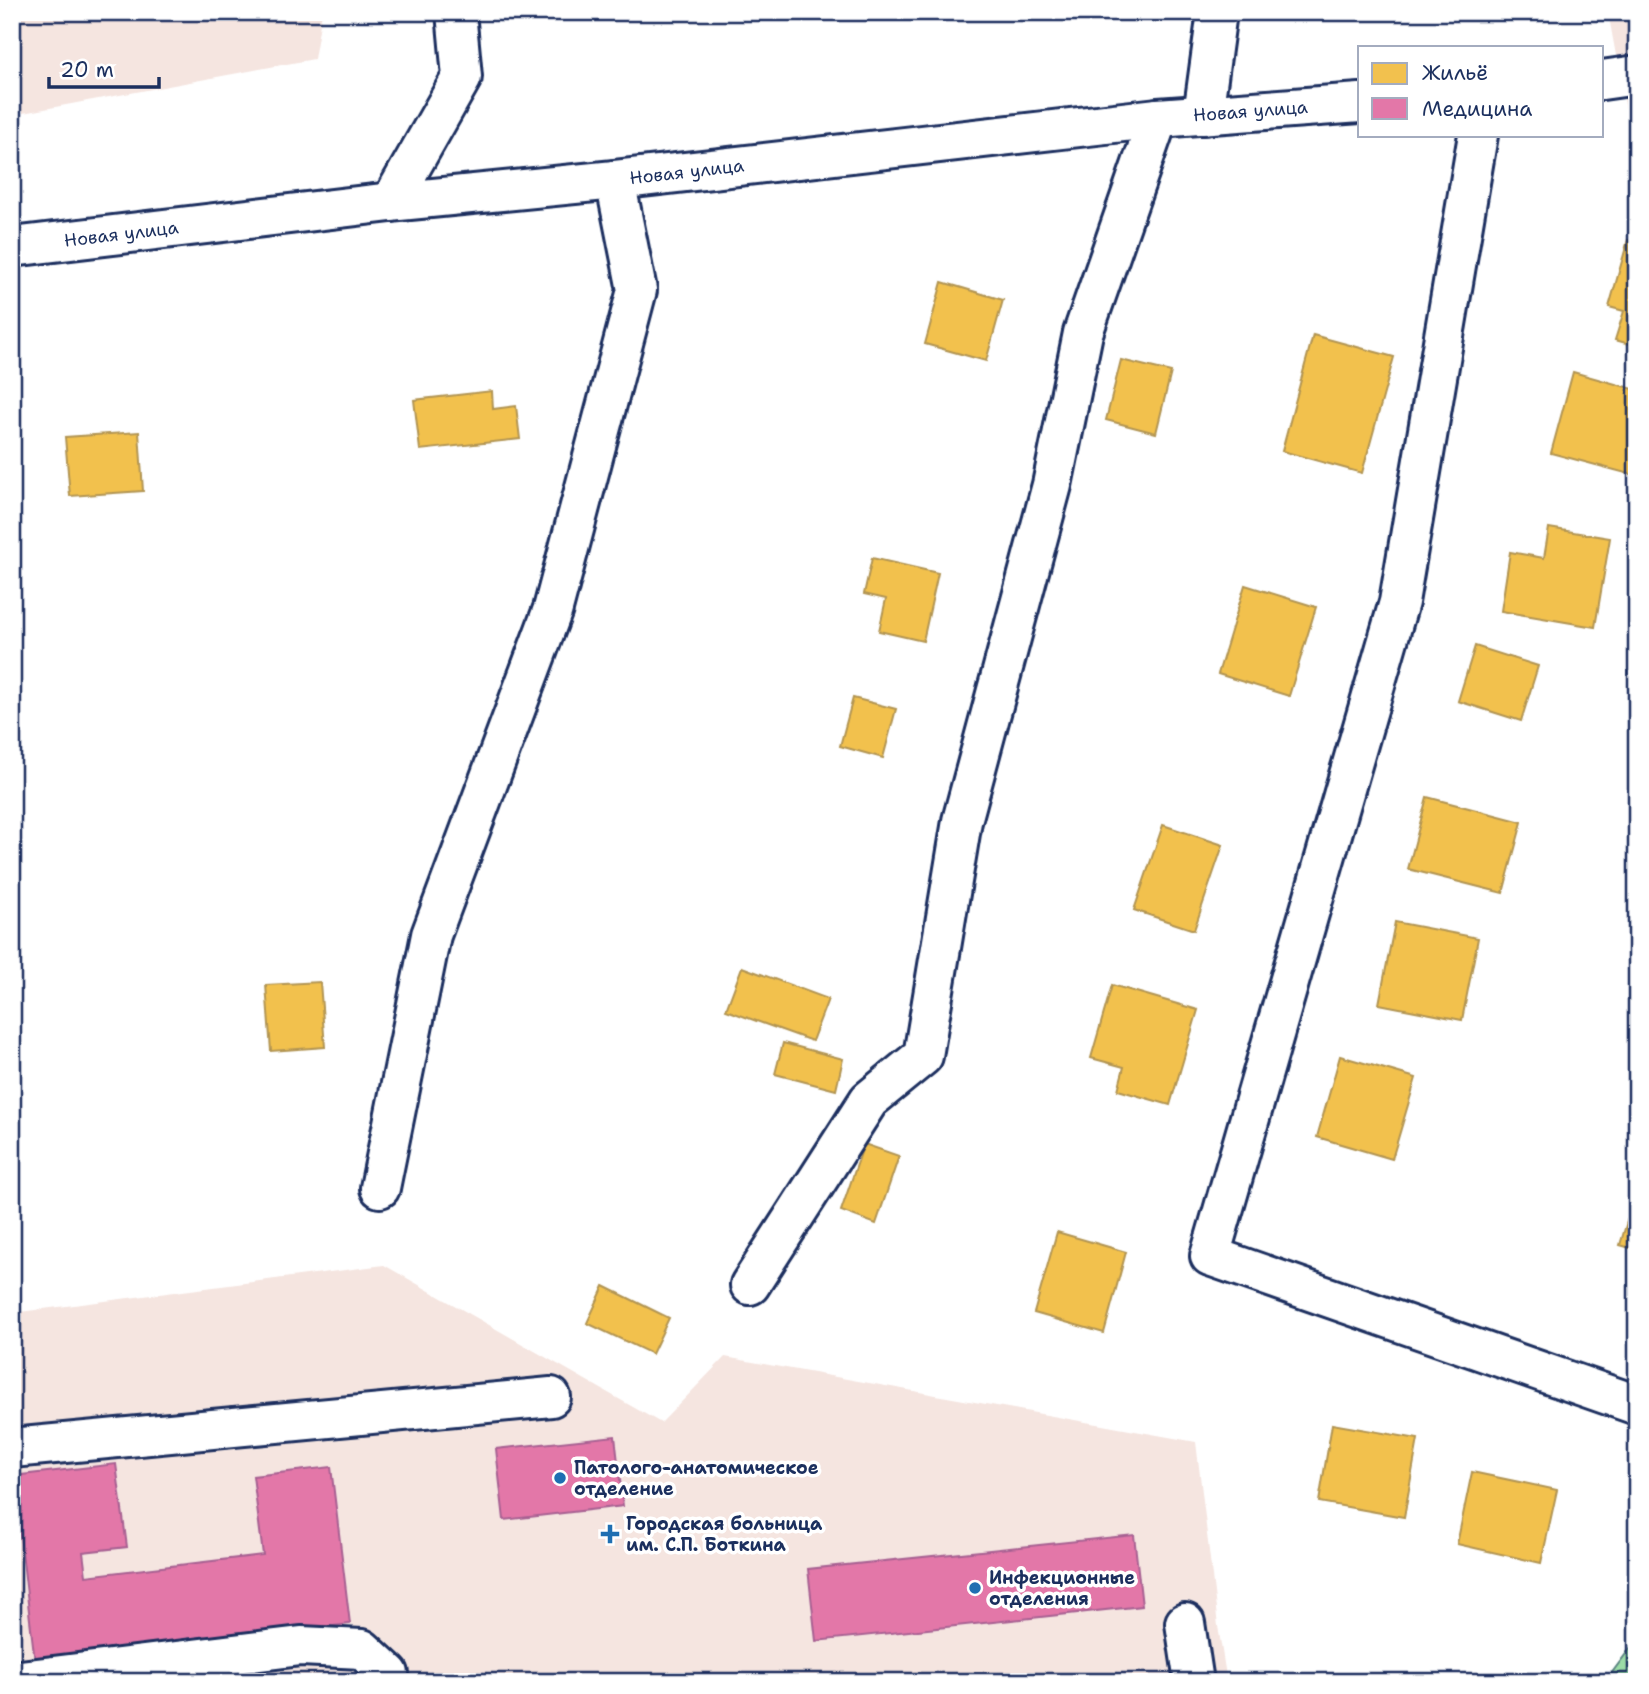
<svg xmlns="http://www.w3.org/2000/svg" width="1649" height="1694" font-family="'Shantell Sans',sans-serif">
  <rect width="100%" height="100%" fill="#fff"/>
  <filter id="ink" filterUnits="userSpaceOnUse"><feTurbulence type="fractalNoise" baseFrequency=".0143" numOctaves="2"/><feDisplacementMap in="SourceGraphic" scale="14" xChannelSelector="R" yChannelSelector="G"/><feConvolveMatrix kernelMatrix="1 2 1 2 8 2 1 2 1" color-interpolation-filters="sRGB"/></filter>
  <g filter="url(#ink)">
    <!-- built -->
    <path fill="#f5e5e0" d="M12,12h310l-8,47 -302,56z
      M1608,12h29v125h-6z
      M384,1265l277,158 64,-66 471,85 22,184 9,56h-1215v-369z"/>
    <!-- green -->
    <path fill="#9bdca6" stroke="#5b8682" stroke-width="2" d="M1637,1639v43h-32z"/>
    <!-- homes -->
    <path fill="#f2c14e" stroke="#b29553" stroke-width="2" d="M1628,240l9,2v104l-22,-6 9,-29 -15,-4z
      M942,282l61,18 -17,61 -61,-17z
      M1313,335l81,22 -32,116 -80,-22z
      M1121,360l50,12 -15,61 -50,-13z
      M1573,372l64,18v86l-86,-23z
      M492,391l1,18 23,-3 4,33 -100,11 -6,-50z
      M139,432l4,59 -73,5 -5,-59z
      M1549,528l61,10 -15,89 -94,-16 9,-59 34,6z
      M872,558l66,15 -15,68 -44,-10 7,-32 -22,-5z
      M1245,585l71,22 -27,89 -71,-22z
      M1475,646l63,20 -17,55 -63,-20z
      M853,698l43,11 -13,49 -43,-12z
      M1427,797l95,25 -19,71 -95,-24z
      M1163,825l60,20 -29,85 -60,-20z
      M1395,922l83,16 -16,82 -83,-16z
      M742,967l86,32 -16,42 -86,-31z
      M320,982l5,65 -54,4 -5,-66z
      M1112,985l86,25 -28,95 -52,-15 6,-23 -33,-9z
      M783,1043l60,16 -7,31 -61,-16z
      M1340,1056l76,22 -24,81 -75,-22z
      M864,1144l35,12 -23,68 -35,-13z
      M1637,1188v62l-17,-5z
      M1057,1232l69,20 -22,81 -70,-20z
      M604,1286l65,32 -17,36 -65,-31z
      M1332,1424l86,15 -14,78 -85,-15z
      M1472,1472l85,18 -16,73 -84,-19z"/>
    <!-- health -->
    <path fill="#e377a8" stroke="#a76192" stroke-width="2" d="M615,1436l8,70 -119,14 -8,-71z
      M116,1464l11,83 -44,5 3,24 177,-21 -10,-79 78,-9 19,157 -315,38 -22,-186z
      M1134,1535l8,71 -326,35 -8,-72z"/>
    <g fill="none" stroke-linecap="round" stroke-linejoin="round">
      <!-- minor casing -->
      <g stroke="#1b2f5e" stroke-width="44">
        <g id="minor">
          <path d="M1602,80l35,-5"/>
          <path d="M1203,115l14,-103"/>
          <path d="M1478,135l-79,467 -189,654 427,149"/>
          <path d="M391,202l71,-125 -6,-65"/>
          <path id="s1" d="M12,247l379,-45 224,-22 543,-62 202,-15"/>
          <path d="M380,1188l51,-253 122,-326 84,-319 -22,-110"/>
          <path d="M750,1285l119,-185 54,-44 39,-235 90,-336 31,-152 75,-215"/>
          <path d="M12,1448l539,-51"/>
          <path d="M1185,1623l9,59"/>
          <path d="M12,1681l289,-35 61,3 27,25 1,8"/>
        </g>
      </g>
      <!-- minor -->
      <use href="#minor" stroke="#fff" stroke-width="38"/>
    </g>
  </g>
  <!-- markers -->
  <g fill="#1f6fb2" stroke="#fff" stroke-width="2.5">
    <circle cx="560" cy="1478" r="7"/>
    <path d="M606.5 1523.5h7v7h7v7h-7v7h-7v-7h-7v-7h7z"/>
    <circle cx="975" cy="1588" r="7"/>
  </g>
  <g text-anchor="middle" stroke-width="7" stroke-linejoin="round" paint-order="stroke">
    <!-- street labels -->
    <g font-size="18" fill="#1b2f5e" stroke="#fff">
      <text dy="6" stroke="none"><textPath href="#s1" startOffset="1246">Новая улица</textPath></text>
      <text dy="6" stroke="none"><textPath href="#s1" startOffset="679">Новая улица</textPath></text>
      <text dy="6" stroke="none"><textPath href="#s1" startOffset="110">Новая улица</textPath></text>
    </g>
    <!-- poi labels -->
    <g font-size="18" font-weight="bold" fill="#1b2f5e" stroke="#fff" text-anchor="start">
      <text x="574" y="1474">Патолого-анатомическое<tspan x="574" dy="21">отделение</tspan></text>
      <text x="626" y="1530">Городская больница<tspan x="626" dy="21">им. С.П. Боткина</tspan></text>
      <text x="989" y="1584">Инфекционные<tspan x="989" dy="21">отделения</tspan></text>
    </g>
  </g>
  <!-- margin -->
  <rect width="1649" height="1694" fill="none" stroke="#fff" stroke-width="42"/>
  <rect x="21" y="21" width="1607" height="1652" fill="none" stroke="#1b2f5e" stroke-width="2.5" filter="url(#ink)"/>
  <!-- legend -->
  <rect x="1358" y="46" width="245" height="91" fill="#ffffff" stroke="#a4acbf" stroke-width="2"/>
  <rect x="1372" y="63" width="35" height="21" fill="#f2c14e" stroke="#a4acbf" stroke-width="2"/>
  <text x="1422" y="80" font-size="21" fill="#1b2f5e">Жильё</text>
  <rect x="1372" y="98" width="35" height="21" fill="#e377a8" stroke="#a4acbf" stroke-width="2"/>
  <text x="1422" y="116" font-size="21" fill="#1b2f5e">Медицина</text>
  <!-- scale -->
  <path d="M49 77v10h110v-10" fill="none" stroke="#1b2f5e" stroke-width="3.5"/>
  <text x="60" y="77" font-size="21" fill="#1b2f5e" stroke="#ffffff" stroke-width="5" paint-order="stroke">20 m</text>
</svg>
